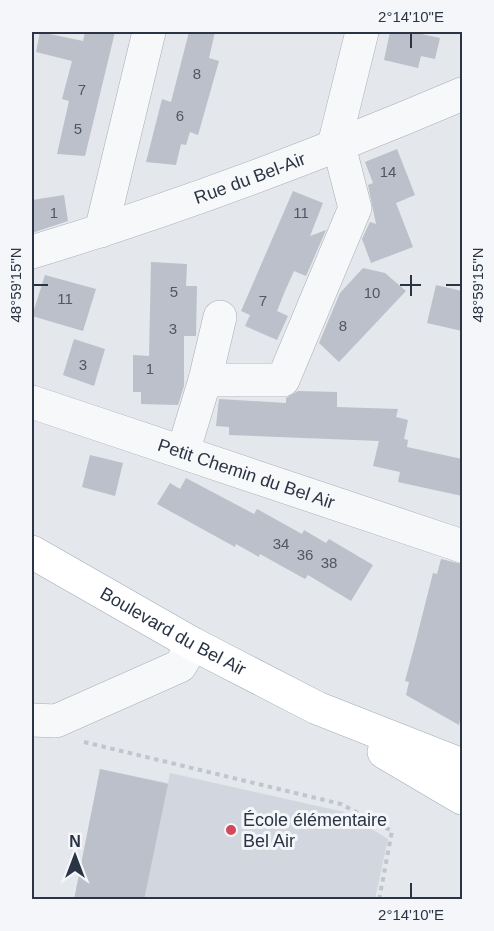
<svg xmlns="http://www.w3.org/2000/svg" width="494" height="931" font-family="Arial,sans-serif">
  <rect width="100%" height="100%" fill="#e4e7ec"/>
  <!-- built -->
  <path fill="#d2d6de" d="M100,769l68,14 2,-10 174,39 44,27 -13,60 -301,1z"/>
  <!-- building -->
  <path fill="#bbc0ca" d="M40,32l43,9 2,-9h30l-30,124 -28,-2 12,-53 -7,-2 10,-38 -36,-9z
    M189,32h26l-6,26 10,3 -21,74 -8,-3 -4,13 -5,-1 -5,21 -30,-3 16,-63 9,3z
    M390,32h22l28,6 -5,21 -14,-3 -3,12 -34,-8z
    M397,149l18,46 -19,8 17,44 -42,16 -9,-24 8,-17 6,2 -8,-39 5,-2 -8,-21z
    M293,191l30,12 -13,33 16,-6 -20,46 -12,-5 -9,20 -8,20 11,5 -11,24 -32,-14 5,-11 -9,-4z
    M64,195l4,26 -36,12v-33z
    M151,262l36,2 -1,22h11l-1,50h-12v50l-6,19 -37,-1v-12h-8v-37l16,1z
    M363,268l22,5 21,18 -67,71 -20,-19 21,-50z
    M45,275l51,14 -13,42 -51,-15z
    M436,285l26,6v40l-35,-8z
    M74,339l31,10 -11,37 -31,-11z
    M298,391l39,1v15l61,2 -2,8 12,3 -4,19 4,1 -1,7 55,12v37l-64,-14 2,-10 -27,-6 6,-25 -150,-6v-8l-13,-1 3,-27 67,4v-5z
    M90,455l33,8 -8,33 -33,-9z
    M186,478l68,36 3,-5 45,25 2,-4 22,13 3,-4 44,26 -22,36 -43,-26 -3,4 -45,-25 -1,3 -23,-13 -1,3 -78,-43 13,-21 10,6z
    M441,559l21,5v146l-3,15 -53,-30 3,-13 -4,-1 11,-41 17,-67 4,1z
    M100,769l68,15 -24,116h-70z"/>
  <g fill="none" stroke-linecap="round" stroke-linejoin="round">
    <!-- minor casing -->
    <g stroke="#a9aeb7" stroke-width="34">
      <g id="minor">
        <path d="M333,149l29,-117"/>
        <path d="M101,231l48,-199"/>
        <path id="s1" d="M32,252c146,-44 289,-98 430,-158"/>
        <path d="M205,380l15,-63"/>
        <path id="s2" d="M32,402l430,144"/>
        <path d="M183,452l22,-72h78l72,-172 -16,-62"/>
        <path d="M32,720l24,1 124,-55 13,-22"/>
      </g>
    </g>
    <!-- major casing -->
    <g stroke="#a3abb8" stroke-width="34">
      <g id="major">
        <path id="s3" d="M32,552l161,92 124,64 145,57"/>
        <path d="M384,752l78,46"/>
      </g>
    </g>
    <!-- path -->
    <path stroke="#c2c5cb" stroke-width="4" stroke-dasharray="4.5 4.5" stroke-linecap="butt" d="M84,742l257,62 51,27 -13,69"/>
    <!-- minor -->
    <use href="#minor" stroke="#f7f8fa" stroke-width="33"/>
    <!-- major -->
    <use href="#major" stroke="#fff" stroke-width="33"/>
  </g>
  <!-- ticks -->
  <path fill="none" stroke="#2b3445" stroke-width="2" d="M411,33v15M411,275v21M33,285h15M400,285h21M446,285h15M411,883v15"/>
  <!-- markers -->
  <circle fill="#d1495b" stroke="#f4f6f9" stroke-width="2" cx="231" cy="830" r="6"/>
  <g text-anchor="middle" stroke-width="6" stroke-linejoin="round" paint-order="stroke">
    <!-- number labels -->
    <g font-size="15" fill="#4f5766">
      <text x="197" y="79">8</text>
      <text x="82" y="95">7</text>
      <text x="180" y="121">6</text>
      <text x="78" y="134">5</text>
      <text x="388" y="177">14</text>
      <text x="54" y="218">1</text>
      <text x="301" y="218">11</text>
      <text x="174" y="297">5</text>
      <text x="372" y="298">10</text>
      <text x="65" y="304">11</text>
      <text x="263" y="306">7</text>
      <text x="343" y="331">8</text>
      <text x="173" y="334">3</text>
      <text x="83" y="370">3</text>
      <text x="150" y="374">1</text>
      <text x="281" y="549">34</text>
      <text x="305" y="560">36</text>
      <text x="329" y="568">38</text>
    </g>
    <!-- street labels -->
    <g font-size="18" fill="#2b3445" stroke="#f4f6f9">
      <text dy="6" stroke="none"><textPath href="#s1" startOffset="230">Rue du Bel-Air</textPath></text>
      <text dy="6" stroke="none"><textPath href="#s2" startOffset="226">Petit Chemin du Bel Air</textPath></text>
      <text dy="6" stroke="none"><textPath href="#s3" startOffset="162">Boulevard du Bel Air</textPath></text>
    </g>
    <!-- poi labels -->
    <g font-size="18" fill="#2b3445" stroke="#f4f6f9" text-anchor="start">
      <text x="243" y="826">École élémentaire<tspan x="243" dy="21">Bel Air</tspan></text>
    </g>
  </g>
  <!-- border -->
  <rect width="494" height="931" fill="none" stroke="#f4f6f9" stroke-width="66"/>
  <!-- north arrow -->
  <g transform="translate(75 856)" stroke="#f4f6f9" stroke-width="4.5" paint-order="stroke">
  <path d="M0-4.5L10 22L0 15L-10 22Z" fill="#2b3445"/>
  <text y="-9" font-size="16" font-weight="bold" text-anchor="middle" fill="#2b3445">N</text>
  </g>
  <rect x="33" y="33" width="428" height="865" fill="none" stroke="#2b3445" stroke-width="2"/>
  <g font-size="15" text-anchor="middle" fill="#2b3445">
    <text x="411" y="22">2°14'10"E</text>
    <text transform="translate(16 285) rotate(-90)" y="5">48°59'15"N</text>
    <text transform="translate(478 285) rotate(-90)" y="5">48°59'15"N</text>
    <text x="411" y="920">2°14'10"E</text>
  </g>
</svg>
